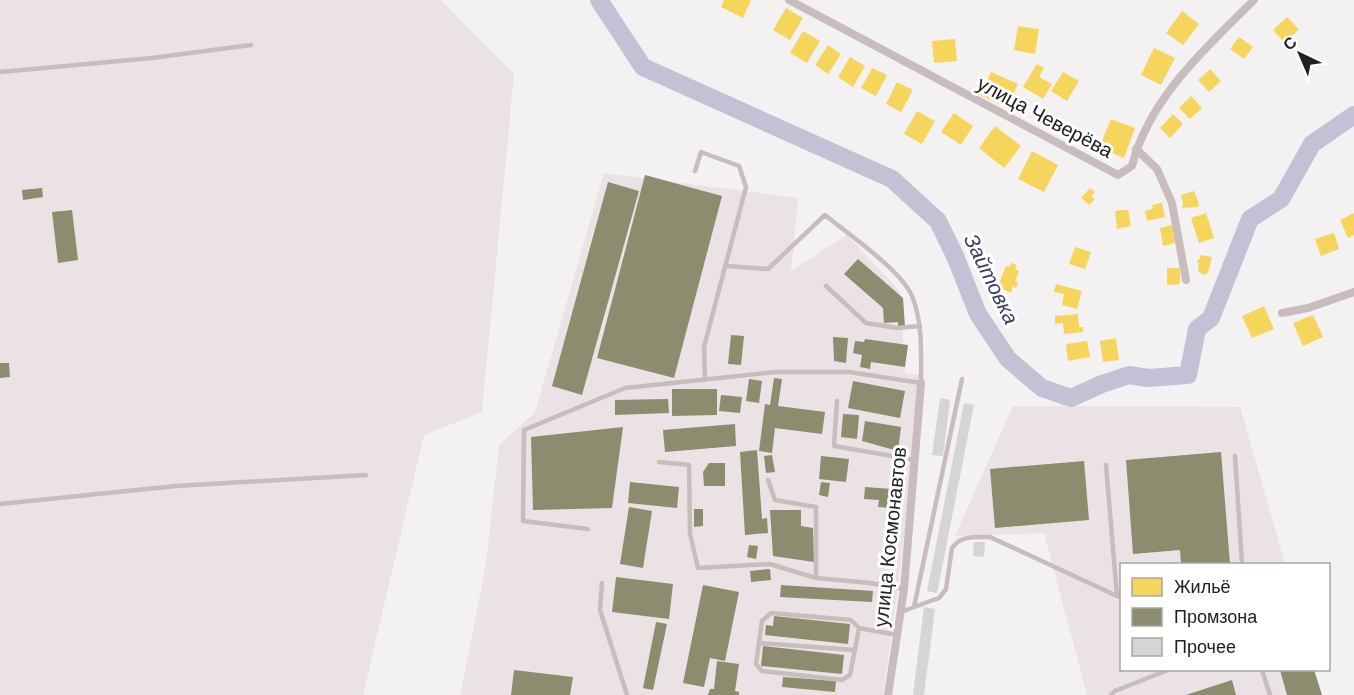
<svg xmlns="http://www.w3.org/2000/svg" width="1354" height="695" font-family="'DM Sans',sans-serif">
  <rect width="100%" height="100%" fill="#f4f1f2"/>
  <!-- built -->
  <path fill="#ebe2e6" d="M0,0h441l73,74 -32,338 -58,23 -61,260h-363z
    M604,173l194,25 -7,73 56,-36 53,56 5,82 18,2 -27,228 -13,92h-423l26,-131 13,-119 36,-33z
    M1013,406l227,1 45,157h-163v106h193l7,25h-235l-43,-162 -89,3z"/>
  <!-- homes -->
  <path fill="#f6d55c" d="M724,0h27l-8,18 -22,-11z
    M786,8l17,10 -13,22 -17,-10z
    M1182,11l17,13 -16,21 -17,-12z
    M1287,17l12,12 -14,14 -12,-13z
    M1018,26l21,3 -4,25 -21,-4z
    M803,31l17,10 -13,22 -17,-10z
    M1239,37l14,10 -9,12 -14,-10z
    M955,39l2,22 -23,2 -2,-22z
    M828,45l13,9 -13,20 -13,-9z
    M1154,48l21,10 -14,27 -20,-10z
    M850,57l15,9 -12,21 -15,-10z
    M1037,64l7,4 -5,9 13,7 -9,15 -20,-12z
    M872,68l15,7 -11,21 -15,-8z
    M1210,69l11,12 -12,11 -11,-12z
    M991,72l27,12 -11,24 -27,-13z
    M1063,72l16,9 -12,20 -16,-10z
    M897,82l16,8 -12,22 -15,-8z
    M1191,96l11,12 -12,11 -11,-11z
    M917,111l18,10 -13,23 -18,-10z
    M954,113l19,13 -12,19 -20,-13z
    M1173,114l10,10 -13,14 -10,-10z
    M1111,119l24,9 -11,30 -25,-10z
    M995,126l26,20 -17,22 -25,-20z
    M1032,151l26,14 -14,27 -26,-13z
    M1090,188l5,4 -4,4 4,3 -6,6 -8,-7z
    M1194,191l5,13 -1,3 -16,1 1,-5 -2,-8z
    M1162,203l3,14 -18,4 -2,-10 8,-2 -1,-4z
    M1122,210h6l3,16 -14,3 -2,-18z
    M1206,213l8,25 -15,5 -8,-25z
    M1354,213v22l-6,3 -8,-18z
    M1172,225l3,18 -12,3 -3,-18z
    M1334,233l5,16 -18,7 -6,-17z
    M1075,247l16,5 -6,17 -16,-5z
    M1201,255l11,2 -4,16 -4,2 -6,-4 1,-8h-2l1,-4h2z
    M1011,263l6,2 -2,4 4,2 -4,10 3,1 -2,6 -3,-2 -2,7 -13,-6 8,-21 3,1z
    M1167,268h13v16l-13,1z
    M1056,284l26,7 -5,18 -15,-4 2,-11 -10,-2z
    M1264,306l10,23 -22,9 -10,-22z
    M1078,314l1,13h4v5l-19,2 -1,-11 -8,1v-8z
    M1313,315l10,22 -20,9 -10,-23z
    M1116,338l3,22 -16,2 -3,-21z
    M1087,341l3,16 -22,4 -2,-17z"/>
  <!-- industry -->
  <path fill="#8c8c6e" d="M645,175l77,21 -48,182 -77,-20z
    M608,182l31,9 -57,204 -30,-9z
    M42,188l1,9 -20,3 -1,-10z
    M72,210l6,50 -20,3 -6,-51z
    M858,259l45,39 2,29h-7v-5l-14,1 -1,-15 -39,-34z
    M731,335l13,1 -3,29 -13,-1z
    M833,337l15,1 -2,25 -12,-2z
    M865,339l43,6 -3,22 -34,-5 -1,7 -10,-2 2,-12 -9,-2 2,-12 9,1z
    M0,363h9l1,14 -10,1z
    M774,378l8,1 -4,27 47,6 -3,22 -47,-6 -3,25 -13,-2 6,-47 5,1z
    M749,379l13,2 -3,22 -13,-2z
    M853,381l52,10 -5,27 -52,-10z
    M672,389h45v26l-45,1z
    M721,395l21,2 -2,16 -21,-2z
    M668,399l1,14 -54,2v-15z
    M843,414l16,1 -2,24 -16,-2z
    M865,421l36,6 -3,24 -36,-10z
    M735,424l1,22 -71,6 -2,-22z
    M623,427l-11,81 -79,2 -2,-73z
    M757,450l5,69 5,-1 1,15 -23,2 -5,-83z
    M1221,452l9,112h-49l-1,-14 -47,4 -7,-94z
    M772,455l3,17 -9,1 -2,-17z
    M821,456l28,3 -3,23 -27,-3z
    M1084,461l5,59 -94,8 -5,-59z
    M709,463h16v23h-21l-1,-14z
    M630,482l49,5 -2,21 -49,-5z
    M821,482l9,1 -2,14 -9,-2z
    M865,487l27,2 -1,19 -13,-1 1,-7 -15,-1z
    M629,507l23,4 -9,57 -23,-4z
    M694,509h9v17l-9,1z
    M770,510h31v16l12,2 1,34 -41,-6z
    M749,545l9,1 -2,13 -9,-2z
    M770,569l1,11 -20,2 -1,-11z
    M616,577l57,7 -4,35 -57,-7z
    M703,585l36,7 -14,69 -15,-3 -6,29 -21,-4z
    M781,585l92,6 -1,11 -92,-5z
    M774,616l76,8 -2,20 -83,-9 1,-10 7,1z
    M656,622l11,2 -14,66 -10,-2z
    M763,646l81,9 -2,19 -81,-8z
    M717,661l22,3 -4,27 4,1v3h-31l2,-6h4z
    M514,670l59,7 -3,18h-59z
    M1280,670h34l8,25h-35z
    M783,677l53,4 -1,11 -53,-5z
    M1232,680l4,15h-50z"/>
  <g fill="none" stroke-linecap="round" stroke-linejoin="round">
    <!-- river -->
    <path stroke="#c2c1d5" stroke-width="18" d="M599,0l44,67 249,112 46,42 17,35 23,58 30,45 34,29 29,10 31,-14 27,-9 19,3 40,-3 9,-46 14,-11 39,-99 31,-20 31,-55 42,-29"/>
  </g>
  <!-- building -->
  <path fill="#d6d4d6" d="M940,398l10,2 -7,56 -11,-1z
    M964,403l10,2 -37,188 -10,-2z
    M974,542h11l-1,15 -11,-1z
    M924,607l11,2 -11,86h-11z"/>
  <g fill="none" stroke-linecap="round" stroke-linejoin="round">
    <!-- service -->
    <path stroke="#c8bcbc" stroke-width="4.5" d="M0,72l152,-14 99,-13
      M695,171l6,-19 38,14 7,21 -42,160 1,33
      M826,286l40,37 31,5 23,-2
      M837,401l-3,45 81,14
      M1235,456l7,108
      M659,462l30,3 1,69 8,34 72,-4 46,14
      M1106,465l11,131 5,1
      M768,480l7,20 41,7v71l54,5 34,6
      M0,504l176,-18 190,-11
      M588,529l-65,-8 1,-91 101,-42 150,-16h74l72,11c0,-29 2,-60 -9,-87 -11,-26 -64,-62 -87,-81l-57,54 -42,-3
      M602,583l-2,27 27,85
      M914,607l25,-9 7,-9 6,-41c9,-13 23,-11 38,-11l127,59
      M901,612l13,-5 48,-228
      M859,628l-9,47 -8,5 -80,-9 -6,-7 6,-43 9,-8 80,7 8,8 38,7
      M759,643l96,7
      M1262,670l8,25
      M1111,695l4,-4 53,-21"/>
    <!-- minor -->
    <path stroke="#c8bcbc" stroke-width="8" d="M789,0l329,175 14,-9c17,-68 74,-118 122,-166
      M1136,149l21,20 15,34 14,77
      M1282,313l26,-5 46,-16
      M888,695l16,-106 17,-206"/>
  </g>
  <g text-anchor="middle" stroke-width="6" stroke-linejoin="round" paint-order="stroke">
    <!-- street labels -->
    <g font-size="20" fill="#222021" stroke="#fff">
      <text transform="translate(1045 117) rotate(28)" y="7">улица Чеверёва</text>
      <text transform="translate(890 537) rotate(-84)" y="7">улица Космонавтов</text>
    </g>
    <!-- water labels -->
    <g font-size="21" font-style="italic" fill="#3f3a65" stroke="#fff">
      <text transform="translate(991 279) rotate(64)" y="7">Зайтовка</text>
    </g>
  </g>
  <!-- legend -->
  <rect x="1120" y="563" width="210" height="108" fill="#ffffff" stroke="#a7a6a6" stroke-width="1.5"/>
  <rect x="1132" y="578" width="30" height="18" fill="#f6d55c" stroke="#a7a6a6" stroke-width="1.5"/>
  <text x="1174" y="593" font-size="18" fill="#222021">Жильё</text>
  <rect x="1132" y="608" width="30" height="18" fill="#8c8c6e" stroke="#a7a6a6" stroke-width="1.5"/>
  <text x="1174" y="623" font-size="18" fill="#222021">Промзона</text>
  <rect x="1132" y="638" width="30" height="18" fill="#d6d4d6" stroke="#a7a6a6" stroke-width="1.5"/>
  <text x="1174" y="653" font-size="18" fill="#222021">Прочее</text>
  <!-- north arrow -->
  <g transform="translate(1300 54) rotate(316)" stroke="#ffffff" stroke-width="4.5" paint-order="stroke">
  <path d="M0-4.5L10 22L0 15L-10 22Z" fill="#222021"/>
  <text y="-9" font-size="16" font-weight="bold" text-anchor="middle" fill="#222021">С</text>
  </g>
</svg>
